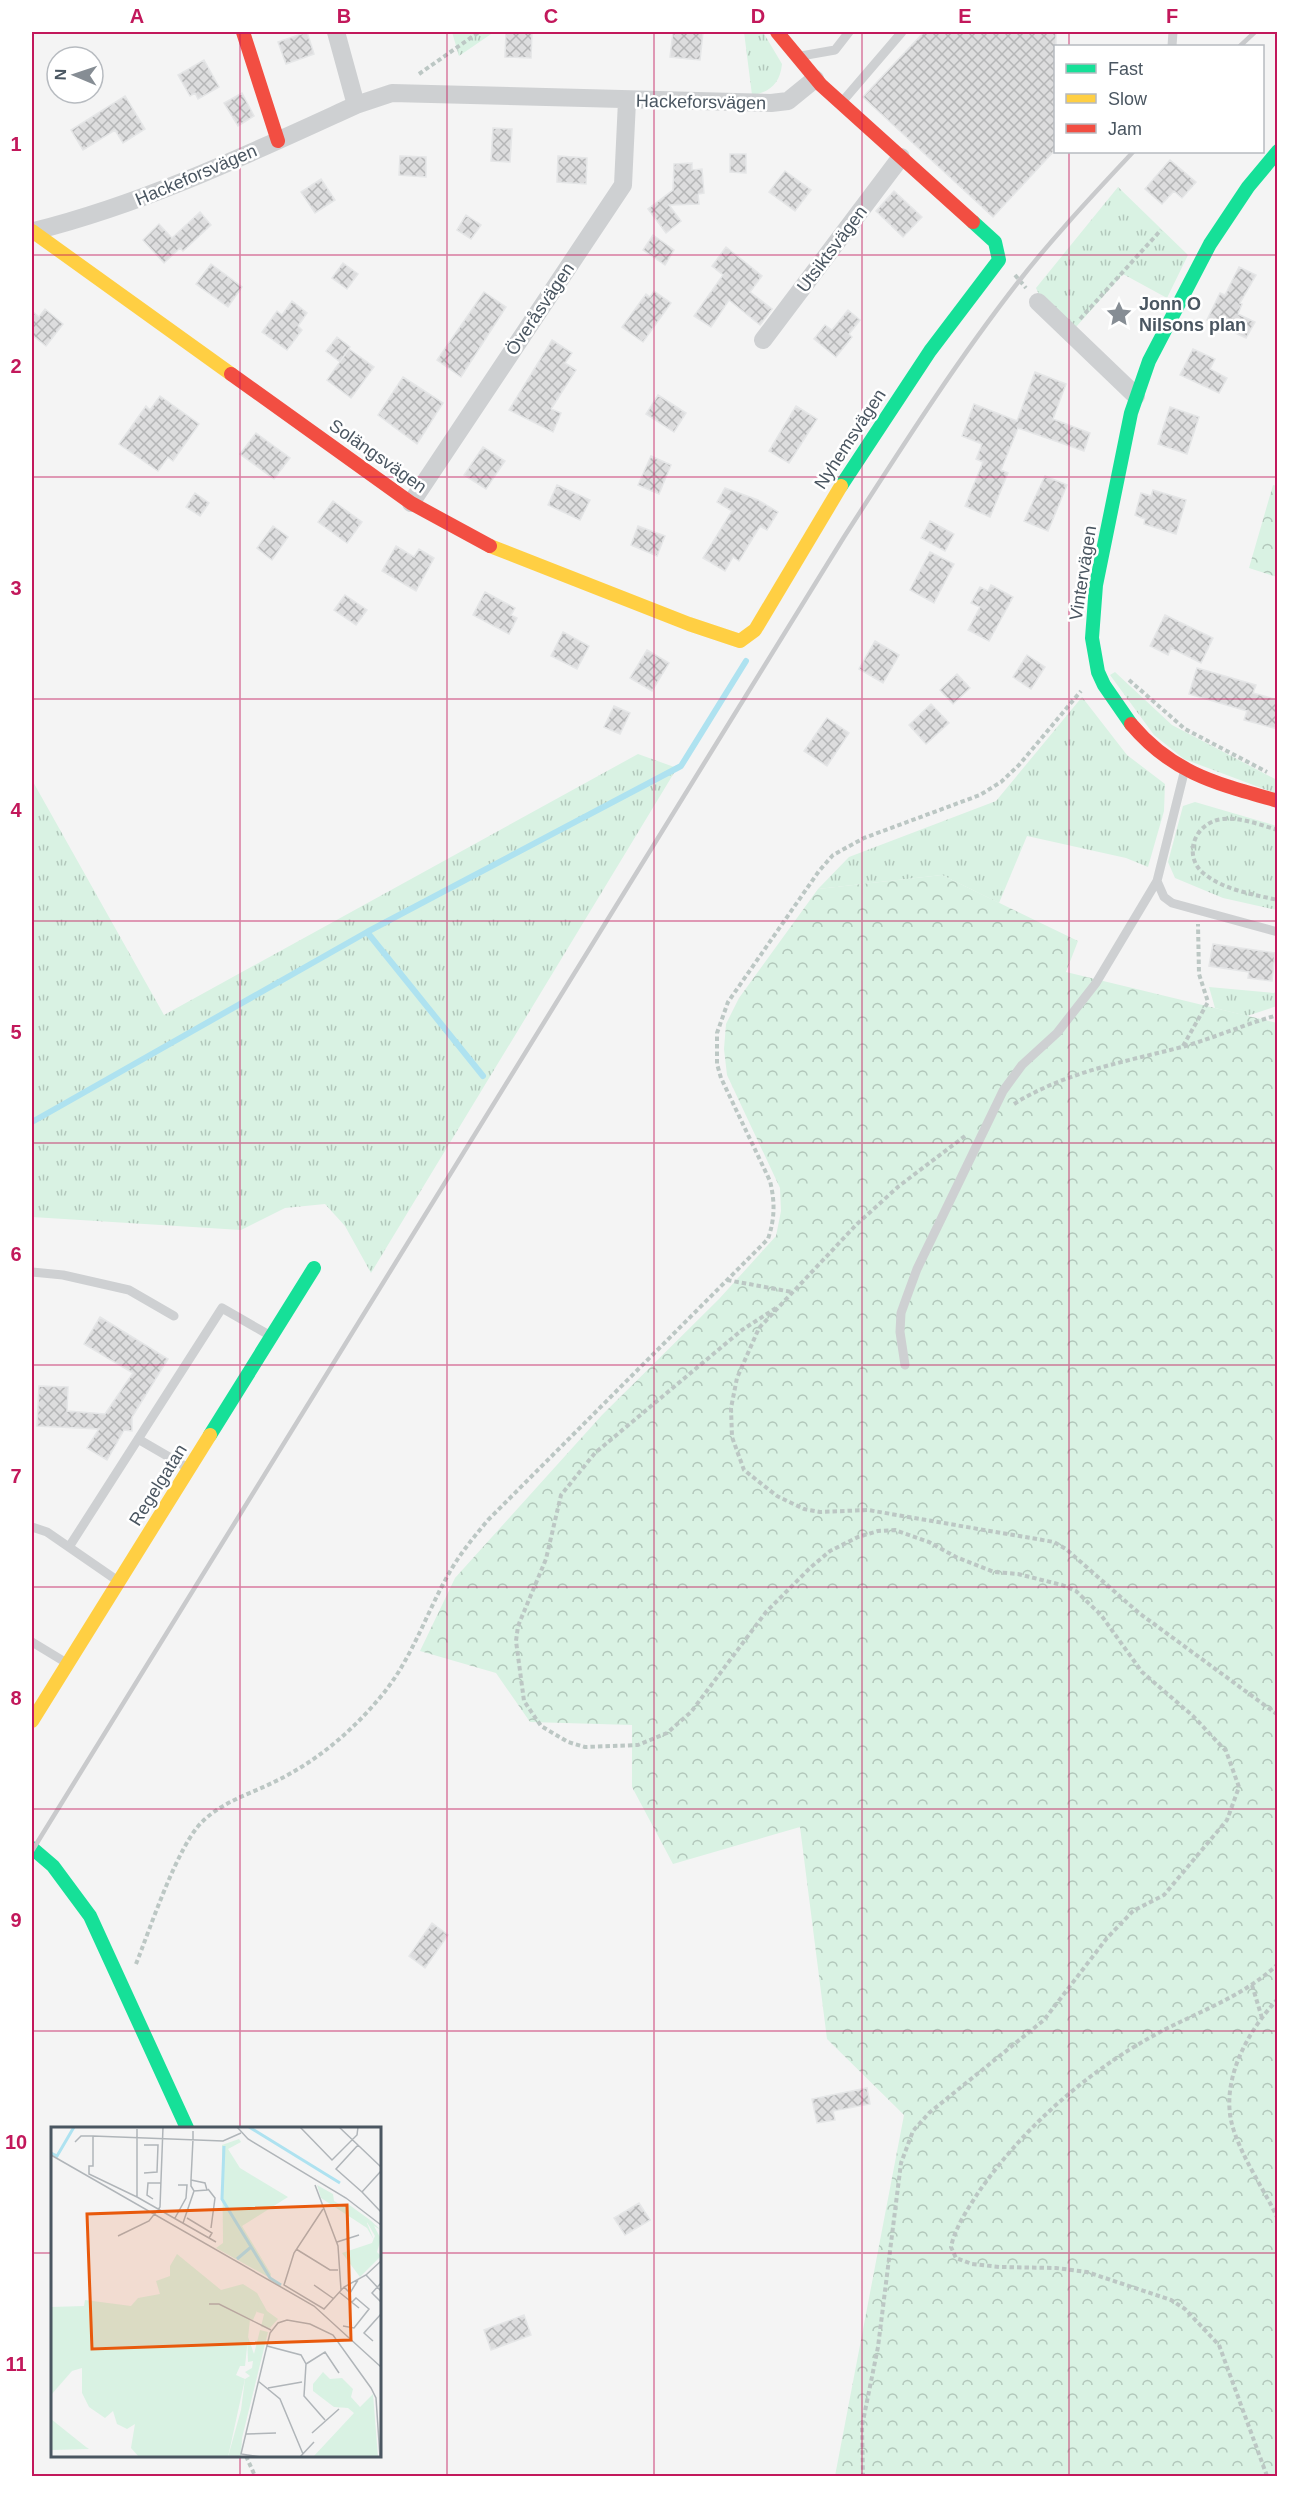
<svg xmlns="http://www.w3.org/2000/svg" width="1309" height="2508" font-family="Helvetica,sans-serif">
  <defs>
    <pattern id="grass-tufts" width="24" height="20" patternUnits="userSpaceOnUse" patternTransform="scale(1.5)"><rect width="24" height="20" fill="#d9f2e3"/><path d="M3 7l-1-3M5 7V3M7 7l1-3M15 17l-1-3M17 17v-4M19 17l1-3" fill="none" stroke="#b2c7bb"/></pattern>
    <pattern id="forest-crowns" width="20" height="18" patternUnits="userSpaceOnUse" patternTransform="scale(1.5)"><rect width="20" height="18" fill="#d9f2e3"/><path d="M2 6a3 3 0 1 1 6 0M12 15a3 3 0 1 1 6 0" fill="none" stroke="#b2c7bb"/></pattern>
    <pattern id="building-cross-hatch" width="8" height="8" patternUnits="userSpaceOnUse" patternTransform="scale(1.5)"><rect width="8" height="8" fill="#ddddde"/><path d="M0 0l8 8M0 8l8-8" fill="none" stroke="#b5b6b7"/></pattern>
  </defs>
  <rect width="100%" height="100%" fill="#f4f4f4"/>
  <!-- grass -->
  <path fill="url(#grass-tufts)" d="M452,32h42l-35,24z
    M744,32h19l19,32c-2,19 -11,28 -30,31z
    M1118,187l70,68 -21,43 -44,-24 -47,53 -34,-26 -6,-13z
    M1115,672l57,53 105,55v14l-93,-35 -30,-24 -44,-60z
    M1082,697l45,58 38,29 -1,27 -16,56 -22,-9 -99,-22 -28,67 -57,-28 -124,14 31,-32 147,-56z
    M638,754l39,14 -306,505 -26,-47 -20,-22 -40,4 -44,22 -209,-13v-437l132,235z
    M1195,802l82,24v84l-54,-12 -48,-20 -7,-16 15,-56z
    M1209,987l65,6 3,-3v16l-30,10 -32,-8z"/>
  <!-- forest -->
  <path fill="url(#forest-crowns)" d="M1273,485l5,1 -1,91 -28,-9z
    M942,875l136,66 -12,31 211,51v1453h-442l69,-361 -77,-76 -27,-212 -127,37 -41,-77v-62l-102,-3 -34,-49 -76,-22 35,-73 147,-163 117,-116 57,-63 5,-25 -1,-23 -53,-113 -3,-26 2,-25 13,-26 79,-109z"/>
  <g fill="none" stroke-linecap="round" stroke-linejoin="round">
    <!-- stream -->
    <path stroke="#aee2f0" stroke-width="6" d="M367,932l116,144
      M32,1122l335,-190 314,-166 65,-105"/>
  </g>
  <!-- building -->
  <path fill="url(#building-cross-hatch)" stroke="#e5e6e7" stroke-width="1.5" d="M307,32l7,22 -28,10 -8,-22z
    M506,32h26l-1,26 -26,-1z
    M673,32h30l-3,28 -30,-3z
    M924,32h132v117l-63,68 -130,-120z
    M204,60l15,27 -21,12 -3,-6 -5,3 -12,-21z
    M242,93l12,23 -16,10 -14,-23z
    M125,96l20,33 -22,14 -8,-13 -32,20 -12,-20z
    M493,128l19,1 -2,33 -19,-1z
    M730,154h16v19l-16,-1z
    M400,156l26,1v20l-27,-2z
    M558,156l29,2 -1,26 -29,-2z
    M1170,160l26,22 -14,16 -8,-7 -12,13 -17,-15z
    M692,163v7l10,-1 2,24 -6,1 1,10 -30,1 12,16 -15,12 -18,-24 25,-19 1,-26z
    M785,171l26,19 -16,21 -26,-19z
    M321,179l14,21 -20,13 -14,-21z
    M894,191l28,26 -19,20 -27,-26z
    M200,212l11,13 -28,26 -3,-3 -16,15 -21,-23 16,-16 13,14z
    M466,215l15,10 -10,14 -14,-9z
    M653,235l21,15 -9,15 -22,-15z
    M726,247l36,29 -12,16 22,17 -12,16 -31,-25 -18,27 -17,-11 29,-41 -11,-9z
    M343,263l15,11 -11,15 -15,-11z
    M211,264l31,23 -14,20 -32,-23z
    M1239,267l17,8 -16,28 2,1 -4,10 17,8 -9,16 -39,-18 13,-27 5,2z
    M654,291l17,12 -28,39 -21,-15 24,-33 4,3z
    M484,292l22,15 -45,70 -24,-17z
    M292,301l15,12 -9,13 4,4 -15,20 -25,-18 15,-21 5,4z
    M45,309l18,15 -17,22 -14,-11v-24l7,6z
    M848,310l12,10 -11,14 3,3 -16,20 -22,-18 11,-14 7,5z
    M337,337l13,10 -10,15 -14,-11z
    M552,340l20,13 -7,10 11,7 -25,39 10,4 -8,19 -44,-22z
    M349,349l25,18 -23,31 -24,-18z
    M1193,349l22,10 -5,10 17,9 -8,15 -39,-18z
    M1035,372l31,12 -13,35 37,14 -6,18 -66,-23 -17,42 7,3 -18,44 -25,-11 18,-44 -7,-3 6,-15 -20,-8 12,-32 43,17z
    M403,377l40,26 -26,41 -39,-29z
    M658,395l28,18 -12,19 -28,-18z
    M160,396l39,28 -26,37 -5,-4 -10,14 -39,-27 27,-38 4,4z
    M796,406l21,13 -28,44 -20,-12z
    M1170,407l29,10 -12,37 -29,-10z
    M256,433l34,25 -16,21 -34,-25z
    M483,447l22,14 -19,28 -22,-14z
    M651,456l20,9 -12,29 -21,-9z
    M1045,476l22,9 -19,46 -24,-10z
    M557,485l33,15 -10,20 -32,-15z
    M725,488l33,12 20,12 -11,18 -7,-4 -21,35 -6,-4 -8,14 -22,-13 29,-47 -15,-9z
    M1153,490l33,10 -10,34 -32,-10 1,-5 -10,-4 6,-22 10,3z
    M195,493l14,10 -9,13 -14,-9z
    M333,501l29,21 -15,21 -29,-21z
    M930,521l24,13 -9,17 -24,-13z
    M273,526l15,11 -16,23 -15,-12z
    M638,526l27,10 -8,20 -26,-11z
    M396,546l18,11 5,-8 15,9 -18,33 -34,-20z
    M930,552l24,12 -20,39 -24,-13z
    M991,585l22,12 -24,44 -21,-11 12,-23 -9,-4 9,-16 8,4z
    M485,592l30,16 -4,7 6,3 -8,16 -36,-19z
    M345,595l22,15 -11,15 -22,-15z
    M1165,615l48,23 -12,25 -30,-15 -3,7 -18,-9z
    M563,632l26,14 -12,23 -26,-13z
    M875,641l24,14 -16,28 -24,-14z
    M647,650l22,13 -17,28 -22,-13z
    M1027,655l18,12 -14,22 -18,-12z
    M1197,668l59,17 -3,8 25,7v29l-34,-9 3,-9 -58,-17z
    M957,674l13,14 -17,16 -13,-14z
    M931,704l18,19 -23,21 -17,-19z
    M614,706l16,7 -10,21 -16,-7z
    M827,718l22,15 -22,33 -23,-15z
    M1213,944l62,9 -3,28 -24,-3 1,-6 -40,-6z
    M100,1317l68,42 -36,58v14l-8,-1 -17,30 -20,-12 12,-19 -62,-3 2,-40 29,1 -1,24 38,3 28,-41 -49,-29z
    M432,1923l16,12 -23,33 -16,-12z
    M867,2088l3,16 -37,7 2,9 -18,3 -5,-24z
    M639,2203l11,17 -25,15 -11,-17z
    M524,2315l7,20 -40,15 -7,-20z"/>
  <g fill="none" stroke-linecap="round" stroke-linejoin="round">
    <!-- path -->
    <path stroke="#bcc7c4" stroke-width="4" stroke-dasharray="4.5 3" stroke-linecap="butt" d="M419,74l60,-42
      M1015,275l11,13
      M1080,319l81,-89
      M1129,680l56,49 82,43
      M1278,830c-18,-5 -37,-13 -55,-11 -30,3 -42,40 -16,57 19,14 48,19 71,24
      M1183,1046l25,-44 -9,-28 -1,-50
      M1014,1104c51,-32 110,-42 168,-57 32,-9 63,-23 96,-32
      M965,1136l-66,50 -42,38 -98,104 -22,50 -6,30 1,29 12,33 33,26 27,13 16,3 48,-2 186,32 12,7 73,64 139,102
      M727,1280l65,12
      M776,1308l-34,22 -147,123 -34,42 -15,64 -28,67 -2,15 8,60 17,25 27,16 17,5 53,-2 29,-12 24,-21 75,-100 45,-45 19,-16 28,-14 20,-6 17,-1 34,12 27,15 38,15 24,2 44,11 14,6 25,24 41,57 51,44 33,35 13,36 -12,33 -63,75 -31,16 -26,27 -63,82 -115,93 -16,18 -12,32 -23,184 -16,79 1,50
      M136,1964c14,-35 42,-120 67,-143 21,-20 47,-27 71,-39 40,-19 75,-48 103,-81 33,-37 47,-83 71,-126 11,-20 25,-37 40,-55l280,-281c7,-21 7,-37 2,-58l-49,-103 -4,-14v-31l11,-31 91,-131 14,-16 31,-17 116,-43 21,-13 18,-17 62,-74
      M1252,1985l10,33
      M1278,1999c-31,32 -59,84 -45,129 10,32 31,61 45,91
      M246,2456l9,20
      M1267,2476l-48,-131 -34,-36 -14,-9 -84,-28 -31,-4 -56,-1 -28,-3 -16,-6 -5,-11c4,-20 18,-40 29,-57 46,-65 109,-120 180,-158 40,-21 84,-36 118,-68"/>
    <!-- lane -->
    <path stroke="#ced0d2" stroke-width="9" d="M1172,46l1,-14
      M801,56l34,-6 14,-18
      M842,102l60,-70
      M1157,881l7,16 8,6 106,29
      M32,1272l31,3 66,15 45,26
      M905,1365l-5,-33 1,-19 5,-14 11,-30 86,-178 19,-26 35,-32 39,-50 61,-102 27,-108
      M138,1439l50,29
      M32,1527l15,5 71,49
      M69,1547l153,-239 47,27
      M32,1642l33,20"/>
    <!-- street -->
    <path stroke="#ced0d2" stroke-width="18" d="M336,32l20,73
      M34,231c112,-28 217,-78 322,-126l36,-12 379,10 17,-2 27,-22
      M1038,302l98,94
      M763,340l138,-183
      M411,503l212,-318 4,-84"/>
    <!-- fast -->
    <path stroke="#16e098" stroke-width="14" d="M841,486l89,-135 69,-91 -4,-18 -22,-20
      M1131,724l-27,-39 -6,-13 -6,-34 4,-53 35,-172 18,-52 61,-117 38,-57 30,-36
      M210,1435l104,-167
      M32,1848l21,18 37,50 97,212"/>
    <!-- slow -->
    <path stroke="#ffcf43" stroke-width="14" d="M32,231l199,143
      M490,546l199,78 51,17 15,-11 86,-144
      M32,1721l178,-286"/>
    <!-- jam -->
    <path stroke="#f24e42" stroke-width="14" d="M243,32l35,109
      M777,32l44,53 152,137
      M231,374l180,129 79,43
      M1131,724c42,50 87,60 147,77"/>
    <!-- rail -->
    <path stroke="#c9cacc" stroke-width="4.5" d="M1240,46l15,-14
      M32,1851l812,-1314c56,-87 111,-174 175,-256 35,-45 75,-87 114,-129"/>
  </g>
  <!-- grid -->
  <path fill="none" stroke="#c2185b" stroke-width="1.5" stroke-opacity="0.55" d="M240,32v2096M447,32v2444M654,32v2444M862,32v2444M1069,32v14M1069,152v2324M32,255h1246M32,477h1246M32,699h1246M32,921h1246M32,1143h1246M32,1365h1246M32,1587h1246M32,1809h1246M32,2031h1246M32,2253h20M380,2253h898M240,2456v20"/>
  <!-- icons -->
  <defs>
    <g id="sight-bare" transform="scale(2.07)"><path d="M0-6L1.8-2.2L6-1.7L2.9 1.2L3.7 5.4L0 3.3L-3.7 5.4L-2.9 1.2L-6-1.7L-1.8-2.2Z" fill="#868d94" stroke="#fff" stroke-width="2.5" paint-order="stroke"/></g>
  </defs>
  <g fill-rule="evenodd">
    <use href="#sight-bare" x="1119" y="314"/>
  </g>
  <g text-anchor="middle" stroke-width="5" stroke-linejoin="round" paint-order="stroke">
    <!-- street labels -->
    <g font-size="18" fill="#4a5661" stroke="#fff">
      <text transform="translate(701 102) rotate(1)" y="6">Hackeforsvägen</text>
      <text transform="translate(196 175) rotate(-23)" y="6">Hackeforsvägen</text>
      <text transform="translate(832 249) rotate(-53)" y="6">Utsiktsvägen</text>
      <text transform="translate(540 309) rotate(-56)" y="6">Överåsvägen</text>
      <text transform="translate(850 439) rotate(-57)" y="6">Nyhemsvägen</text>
      <text transform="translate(378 456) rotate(35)" y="6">Solängsvägen</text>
      <text transform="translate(1083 573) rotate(-81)" y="6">Vintervägen</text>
      <text transform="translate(158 1485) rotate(-58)" y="6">Regelgatan</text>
    </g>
    <!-- poi labels -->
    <g font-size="18" font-weight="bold" fill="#4a5661" stroke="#fff" text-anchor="start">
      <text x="1139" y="310">Jonn O<tspan x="1139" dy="21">Nilsons plan</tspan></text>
    </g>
  </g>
  <!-- overview -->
  <g transform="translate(51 2127)">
    <rect width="330" height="330" fill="#f4f4f4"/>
    <path d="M188,12l2,3 -13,7 12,19 48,29 -46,29 29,48 -1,4 -54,-30 7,-5 -1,-98zM319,93l11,10 -7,-4 7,13 -4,13 4,4 -21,21 -18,-24 30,-10 3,-7 -8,-14zM206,166l10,18 11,8 -8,9 -9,-1 3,-13 -7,-2zM209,203l8,2 -26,106 -1,19h-13l13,-47 4,-31 5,-3 -5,-4 7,-4 1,-7 -5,1 -1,-28 7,20zM0,292l35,28 3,2 -38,1z" fill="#d9f2e3"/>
    <path d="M266,58l16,9 1,7 10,6 4,-3 22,16 -3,3 7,17 -7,-12 -46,-30zM126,127l44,36 22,-6 14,9 2,13 -6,14 -3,-1 -5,47h-5l-4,9 9,4 -17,78h-89l-8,-9 4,-24 -8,5 -10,-5 -4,-13 -8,7 -16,-11 -7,-14v-25l-10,3 -21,24v-88l33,-1 1,-6 46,6 7,-8 22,-4 -4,-13 14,-5v-10zM272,245l7,7 12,-1 11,11 -2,8 9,10 13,-13 5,63h-65l41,-44 -6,-5 -14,-1 -21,-16v-7z" fill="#d9f2e3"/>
    <path fill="none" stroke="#aee2f0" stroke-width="3" d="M198,0l91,56M173,19l-2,53 48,79 11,7M0,26l6,3 17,-29M186,132l14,-12"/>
    <path fill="none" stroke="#b0b5b9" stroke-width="1.5" d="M186,0l11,12 98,59 35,27M249,0l32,33 25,-25 1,-8M288,0l42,40M86,2v68l79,45M42,9v30h-4v8l48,23M24,15l6,-6h12l130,5 18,-8M307,18l-22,24 26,23 19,-21M0,28l263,151 67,61M93,46l13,-1 1,-27h-14M140,53l14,3 2,7 -13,1 -3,-5v-6l2,-41v-8M264,58l23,61 3,44M157,62l7,9 -4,30M311,65l19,20M102,72l-6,-4 1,-12h13M272,82l-29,44 -10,32 40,24 20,-22 22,-12 15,-14M124,91l11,-20 1,-13h-9M136,91l25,15 -3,5M132,96l11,-32M67,109l31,-15 11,-14 3,-80M286,115l22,-7M245,122l34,21h8M315,148l15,16M330,156l-9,10 9,9M263,158l20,14M293,160l6,6 8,-13M288,165l20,16M158,177h10l52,26M292,199l11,2 15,-19 -13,-11 -4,4M322,214l-9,-8 17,-19M216,219l34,9 5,9 -2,32 21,24M255,237l19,-12 14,21M207,254l22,18 23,55M217,261l34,-6M261,306l27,-24M195,307l30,-1M210,330l-20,-3 29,-121 8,-10 9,-3 23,4 23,11 38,53 5,10 4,59M249,330l14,-15"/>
    <path fill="#e8590c" fill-opacity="0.15" stroke="#e8590c" stroke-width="3" d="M296,78l4,135 -259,9 -5,-135z"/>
    <rect width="330" height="330" fill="none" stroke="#4a5661" stroke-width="3"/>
  </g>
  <!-- border -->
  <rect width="1309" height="2508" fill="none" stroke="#ffffff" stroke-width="66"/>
  <!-- legend -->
  <rect x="1054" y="45" width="210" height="108" fill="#ffffff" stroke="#b7bbc0" stroke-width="1.5"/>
  <rect x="1066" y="64" width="30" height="9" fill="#16e098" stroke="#b7bbc0" stroke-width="1.5"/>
  <text x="1108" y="75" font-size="18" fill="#4a5661">Fast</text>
  <rect x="1066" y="94" width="30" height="9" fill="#ffcf43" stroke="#b7bbc0" stroke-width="1.5"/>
  <text x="1108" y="105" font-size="18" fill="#4a5661">Slow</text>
  <rect x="1066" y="124" width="30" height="9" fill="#f24e42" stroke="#b7bbc0" stroke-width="1.5"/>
  <text x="1108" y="135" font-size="18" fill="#4a5661">Jam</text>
  <!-- north arrow -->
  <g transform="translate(75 75) rotate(272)"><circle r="28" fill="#ffffff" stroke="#b7bbc0" stroke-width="1.5"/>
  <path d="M0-4.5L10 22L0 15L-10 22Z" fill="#868d94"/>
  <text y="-9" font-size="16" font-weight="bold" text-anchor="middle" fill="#4a5661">N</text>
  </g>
  <rect x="33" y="33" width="1243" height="2442" fill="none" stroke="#c2185b" stroke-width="2"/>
  <g font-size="20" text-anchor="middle" font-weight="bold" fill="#c2185b">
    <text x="137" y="23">A</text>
    <text x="344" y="23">B</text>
    <text x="551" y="23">C</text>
    <text x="758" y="23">D</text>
    <text x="965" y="23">E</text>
    <text x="1172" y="23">F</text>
    <text x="16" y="151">1</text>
    <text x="16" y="373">2</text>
    <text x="16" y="595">3</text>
    <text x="16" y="817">4</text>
    <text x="16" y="1039">5</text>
    <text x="16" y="1261">6</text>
    <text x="16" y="1483">7</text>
    <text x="16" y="1705">8</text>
    <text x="16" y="1927">9</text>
    <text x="16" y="2149">10</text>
    <text x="16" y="2371">11</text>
  </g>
</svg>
